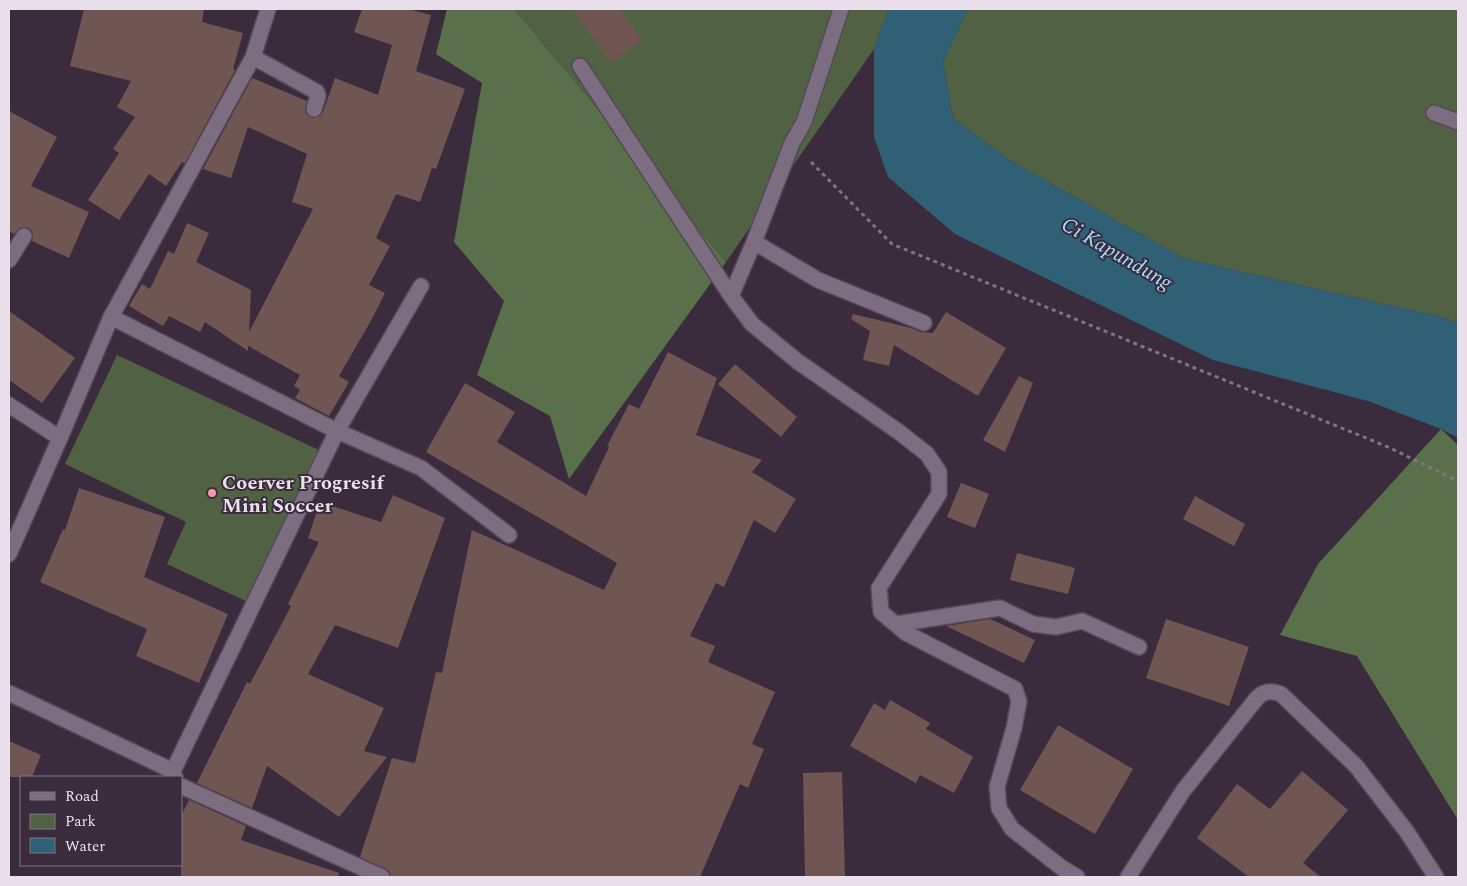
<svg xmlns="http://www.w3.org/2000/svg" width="1467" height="886" font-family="Spectral,serif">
  <rect width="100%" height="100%" fill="#3a2c3d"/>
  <!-- green -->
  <path fill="#516244" d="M514,9h375l-15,40 -148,213z
    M968,9h490v314l-17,-6 -256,-58 -176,-99 -56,-42 -10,-56z
    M117,355l202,95 -71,152 -81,-38 19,-42 -121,-58z"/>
  <!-- forest -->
  <path fill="#5a704b" d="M447,9h67l212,253 -157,217 -19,-63 -73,-41 27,-74 -50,-59 28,-159 -46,-29z
    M1441,429l17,16v375l-101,-164 -77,-21 38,-71z"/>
  <!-- water -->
  <path fill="#306076" d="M889,9h79l-25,53 10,56 56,42 176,99 256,58 17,6v115l-17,-9 -73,-28 -155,-41 -258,-126 -67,-57 -14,-40v-88z"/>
  <!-- building -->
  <path fill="#705653" d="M84,9h120l-2,13 41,11 -10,36 2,1 -50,93 -3,-1 -16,24 -17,-12 -30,46 -31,-20 31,-47 -6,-4 22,-32 -18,-10 14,-26 -61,-15z
    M362,9h46l23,6 -15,56 49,18 -29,80 -4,-1 -12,34 -24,-8 -20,44 14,8 -21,39 16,8 -13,26 -33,57 10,6 -20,34 -34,-18 5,-8 -6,-4 6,-11 -52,-29v5l-43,-29 -5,10 -31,-16 -6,10 -34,-20 13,-22 8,5 18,-38 6,3 13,-31 22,10 -13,29 55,28 -2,42 64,-123 -21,-7 15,-48 -59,-27 -17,51 -28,-9 49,-91 55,23 -2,11 7,6 8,-2 3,-4 12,-34 43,17 14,-50 -38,-13z
    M572,9h47l23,31 -31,23z
    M9,111l48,26 -26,49 58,26 -20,46 -37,-17 1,-5 -1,-5 -3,-3h-9l-6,6 -5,-3z
    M9,311l66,47 -33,45 -33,-23z
    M946,312l60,36 -28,48 -84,-51 -5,21 -26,-6 7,-29 -19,-12 2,-5 58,14 10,4 12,1z
    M668,352l49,26 -21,57 66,25 -10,12 44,27 -21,34 -21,-13 -30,67 -8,-4 -26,53 25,10 -7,16 67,30 -23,52 12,5 -16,39 -8,-4 -40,93h-309l-1,-5 -4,-3 -26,-12 32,-99 23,5 21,-91 6,1 30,-143 132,60 13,-27 -191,-111 39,-69 50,29 -18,30 89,54 23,-49 -2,-1 22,-42 10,5z
    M735,364l62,53 -16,20 -63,-53z
    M1019,376l14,7 -28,69 -22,-12z
    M961,483l28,11 -14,34 -28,-11z
    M79,488l86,29 -21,60 84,37 -29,69 -63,-27 11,-27 -107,-47 23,-53 2,1z
    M393,495l52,23 -47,130 -63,-23 -27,49 76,34 -20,43 23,6 -48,60 -72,-51 -15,42 -55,-25 50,-101 3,2 41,-78 -3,-2 31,-62 -11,-4 12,-36 61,20z
    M1195,496l50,28 -11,22 -51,-27z
    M1017,553l58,15 -7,26 -58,-14z
    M990,619l45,21 -11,23 -78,-37z
    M1166,619l83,28 -20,59 -83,-28z
    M890,700l40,23 -4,6 47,28 -19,36 -34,-18 -4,8 -66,-37 24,-43 11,7z
    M1058,725l75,44 -38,65 -75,-44z
    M9,741l32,14 -9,22h-23z
    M1302,771l46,39 -45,53 18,14h-72l-52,-39 40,-54 33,25z
    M842,772l3,105h-40l-2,-104z
    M189,800l57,26 -5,14 98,33 -1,4h-157v-61z"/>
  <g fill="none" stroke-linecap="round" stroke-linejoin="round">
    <!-- service casing -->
    <g stroke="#554958" stroke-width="18">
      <path id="service" d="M9,260l15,-24
        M337,431l84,-145"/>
    </g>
    <!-- minor casing -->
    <g stroke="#554958" stroke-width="18">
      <path id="minor" d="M841,9l-37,113 -12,21 -38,99 -23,54 21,28 45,37 102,71 28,22 12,18v22l-60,94 2,24 25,21 109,56 4,12 -5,27 -17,59 2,21 13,21 50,39 15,9
        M253,57l64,35 1,4 -4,13
        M580,66l151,230
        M1434,113l24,9
        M754,242l64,38 106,43
        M111,317l226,114 84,37 88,67
        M9,405l51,33
        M9,554l51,-116 51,-121 142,-260 15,-48
        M896,624l104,-16 33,16 23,3 26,-6 57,26
        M9,693l164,78
        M175,777l-2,-6 164,-340
        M181,786l201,91
        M1128,877l55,-86 74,-93c7,-7 14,-8 24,-4l75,72 51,66 29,45"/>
    </g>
    <!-- path -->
    <path stroke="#807482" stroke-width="3" stroke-dasharray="4 4" stroke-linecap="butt" d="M811,162l81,82 496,203 70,34"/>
    <!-- service -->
    <use href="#service" stroke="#7d6d81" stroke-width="15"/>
    <!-- minor -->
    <use href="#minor" stroke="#7d6d81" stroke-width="15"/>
  </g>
  <!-- markers -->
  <circle fill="#f49aa6" stroke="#3a2c3d" stroke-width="2" cx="212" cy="493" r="5"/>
  <g text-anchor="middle" stroke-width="4" stroke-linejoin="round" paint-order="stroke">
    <!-- poi labels -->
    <g font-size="20" font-weight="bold" fill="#e9e0eb" stroke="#3a2c3d" text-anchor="start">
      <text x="222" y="489">Coerver Progresif<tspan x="222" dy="23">Mini Soccer</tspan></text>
    </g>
    <!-- water labels -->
    <g font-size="21" font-style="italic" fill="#a2defd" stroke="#3a2c3d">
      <text transform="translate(1117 253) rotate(30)" y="7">Ci Kapundung</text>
    </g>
  </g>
  <!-- border -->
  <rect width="1467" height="886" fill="none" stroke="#e9e0eb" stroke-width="20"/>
  <!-- legend -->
  <rect x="20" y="776" width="162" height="90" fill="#3a2c3d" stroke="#807483"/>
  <rect x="30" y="792" width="25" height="8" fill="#7d6d81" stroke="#807483"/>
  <text x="65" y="801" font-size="15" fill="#e9e0eb">Road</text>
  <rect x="30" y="814" width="25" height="15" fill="#516244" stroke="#807483"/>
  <text x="65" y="826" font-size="15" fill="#e9e0eb">Park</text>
  <rect x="30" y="838" width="25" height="15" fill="#306076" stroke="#807483"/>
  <text x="65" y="851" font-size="15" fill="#e9e0eb">Water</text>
</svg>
